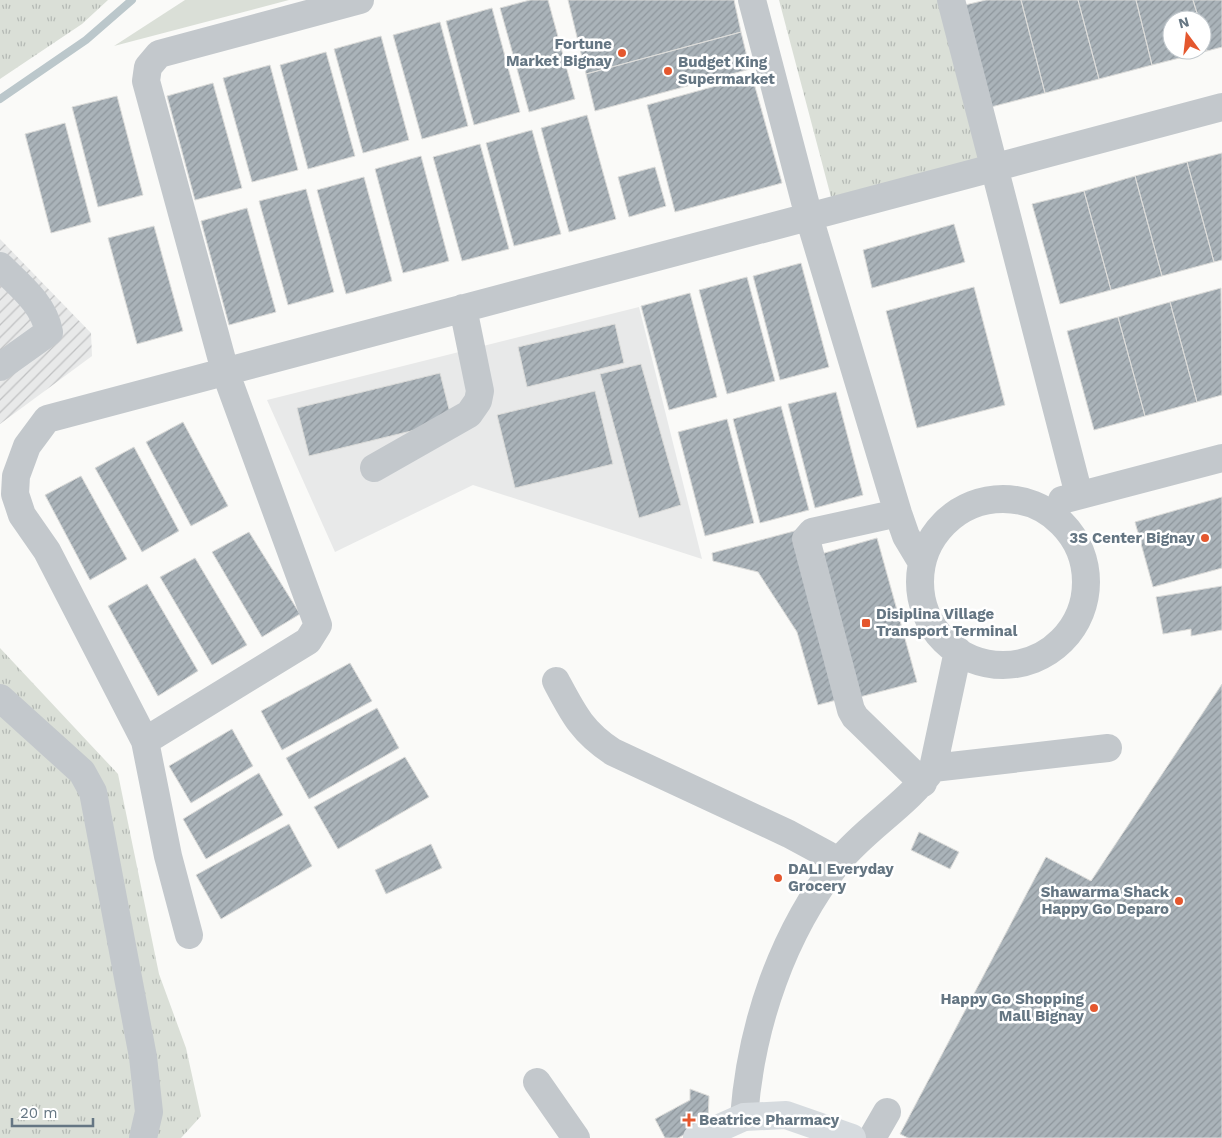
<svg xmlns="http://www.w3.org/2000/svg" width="1222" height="1138" font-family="'Work Sans',sans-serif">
  <defs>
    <pattern id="industrial-furrows" width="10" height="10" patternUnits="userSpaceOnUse" patternTransform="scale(1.25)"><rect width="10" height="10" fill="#e8e9e9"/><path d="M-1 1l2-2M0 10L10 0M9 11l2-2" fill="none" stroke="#c0c1c2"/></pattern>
    <pattern id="grass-tufts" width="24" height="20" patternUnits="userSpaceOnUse" patternTransform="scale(1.25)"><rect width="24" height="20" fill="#dadfd7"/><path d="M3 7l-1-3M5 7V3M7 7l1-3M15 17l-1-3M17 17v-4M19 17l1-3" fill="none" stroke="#b4b9b4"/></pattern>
    <pattern id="building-hatch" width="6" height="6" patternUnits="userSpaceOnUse" patternTransform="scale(1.25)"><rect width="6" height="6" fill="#aab3b9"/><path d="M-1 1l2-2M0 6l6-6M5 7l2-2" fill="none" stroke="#8e969c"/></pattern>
  </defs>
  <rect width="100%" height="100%" fill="#fafaf8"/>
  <!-- built -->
  <path fill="#e8e9e9" d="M639,307l63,252 -229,-74 -138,67 -68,-152z"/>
  <!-- industrial -->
  <path fill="url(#industrial-furrows)" d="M0,239l91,94 1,23 -92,68z"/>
  <!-- grass -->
  <path fill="url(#grass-tufts)" d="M0,0h108l-26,24 -82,55z
    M779,0h162l42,159 -152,38z
    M0,648l118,126 41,200 27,74 15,68 -20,22h-181z"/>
  <!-- garden -->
  <path fill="#dadfd7" d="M185,0h104l-175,46z"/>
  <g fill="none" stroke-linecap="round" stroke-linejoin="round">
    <!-- stream -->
    <path stroke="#bbc7cb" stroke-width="8" d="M0,99l86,-59 46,-40"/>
  </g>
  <!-- building -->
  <path fill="url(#building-hatch)" stroke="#dcdcda" d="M530,0h18l27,99 -46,13 -29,-104z
    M568,0h166l7,32 -155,42z
    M986,0h35l24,93 -54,14 -26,-102z
    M1021,0h57l21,79 -54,14z
    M1078,0h58l16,65 -53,14z
    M1136,0h57l6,20h-27v30h30v-17l5,18 -55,14z
    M1193,0h29v47l-15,4 -5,-18v-13h-3z
    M492,8l28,104 -46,13 -28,-104z
    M440,22l28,104 -46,13 -29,-104z
    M741,32l9,37 -155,42 -9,-37z
    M381,36l28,104 -46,13 -29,-104z
    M326,52l29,104 -47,13 -28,-104z
    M270,65l28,105 -46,12 -29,-104z
    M752,76l30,107 -107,29 -28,-107z
    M213,83l29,105 -47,12 -28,-104z
    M117,96l26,99 -45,12 -26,-100z
    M587,115l29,104 -47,13 -28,-104z
    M65,123l26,99 -40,11 -26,-99z
    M532,130l29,104 -47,12 -28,-103z
    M480,144l29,105 -47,12 -29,-104z
    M1222,153v107l-8,2 -27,-100z
    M421,156l28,105 -46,12 -28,-104z
    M1187,162l27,100 -52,14 -27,-100z
    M655,167l11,39 -37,11 -11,-40z
    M1135,176l27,100 -51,14 -27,-99z
    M364,177l28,104 -46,13 -29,-104z
    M306,189l28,103 -46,13 -29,-104z
    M1084,191l27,99 -51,14 -28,-100z
    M247,208l29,104 -47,13 -28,-104z
    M954,224l11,38 -93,26 -9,-38z
    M154,226l29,105 -46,13 -29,-106z
    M801,263l28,104 -49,13 -27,-104z
    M747,277l28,104 -48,13 -28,-104z
    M974,287l31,118 -88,23 -31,-117z
    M1221,288l1,107 -25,7 -27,-100z
    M690,293l27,104 -48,13 -28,-104z
    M1170,302l27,100 -52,14 -27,-99z
    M1118,317l27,99 -51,14 -27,-99z
    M615,324l9,39 -97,24 -9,-40z
    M641,364l40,141 -42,13 -39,-144z
    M440,373l12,48 -143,35 -12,-48z
    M595,391l18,73 -98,24 -18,-73z
    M836,392l27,103 -48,13 -27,-104z
    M781,406l28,104 -49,13 -27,-104z
    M727,419l27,104 -49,13 -27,-104z
    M183,422l45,84 -37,20 -45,-84z
    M134,447l45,84 -37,21 -47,-84z
    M81,476l46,83 -37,21 -45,-85z
    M1222,497v71l-69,19 -18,-65z
    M798,530l46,168 -26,7 -21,-73 -39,-60 -45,-11 -1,-8z
    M249,532l51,82 -38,23 -50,-85z
    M877,538l40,144 -65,17 -38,-143z
    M195,558l52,87 -35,20 -52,-88z
    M147,584l51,87 -40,25 -50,-90z
    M1222,586v44l-31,6v-7l-28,5 -7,-37z
    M350,663l22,38 -90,49 -21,-39z
    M1222,684v454h-314l-8,-4 146,-277 45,24z
    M377,708l22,40 -90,51 -23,-41z
    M232,729l21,37 -62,37 -22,-37z
    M405,757l24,40 -91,52 -24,-42z
    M259,773l24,42 -77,44 -23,-40z
    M289,824l23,42 -91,53 -25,-44z
    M919,832l40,20 -9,17 -39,-19z
    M431,844l11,24 -56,26 -11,-24z
    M690,1089l19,7 -1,26 -30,16h-13l-10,-19 35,-19z"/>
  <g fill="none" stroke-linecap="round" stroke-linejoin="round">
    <!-- minor -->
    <path stroke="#c3c8cc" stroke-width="28" d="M360,0l-201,54 -11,13 -2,14 79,290 93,254 -10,16 -163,100 -98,-190 -25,-36 -7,-21 1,-18 11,-30 20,-27 1175,-312
      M752,0l57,217 89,296 8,23 15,25
      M951,0l128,495
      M0,266c20,20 44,38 49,66l-49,35
      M374,468l95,-54 9,-13 2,-10 -17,-83
      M920 582a83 83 0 1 1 166 0a83 83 0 1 1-166 0Z
      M1062,500l160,-42
      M898,513l-86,19 -6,7 45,171 4,7 68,66
      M556,681c17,32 26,51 57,71l176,82 50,27
      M0,698l82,74 11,20 50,265 6,55 -6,26
      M145,741l23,115 21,79
      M933,768l175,-20
      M537,1082l39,56
      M744,1117c7,-92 38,-183 95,-256 28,-34 69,-57 94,-93l25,-117
      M872,1138l15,-26"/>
    <!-- major -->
    <path stroke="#d6dbdf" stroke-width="28" d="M697,1138l47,-21 42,-2 66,23"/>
  </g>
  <!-- markers -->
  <g fill="#e4572e" stroke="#fff" stroke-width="2">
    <circle cx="622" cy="53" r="5"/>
    <circle cx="668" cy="71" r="5"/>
    <circle cx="1205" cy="538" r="5"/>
    <rect x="861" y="618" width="10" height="10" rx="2.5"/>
    <circle cx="778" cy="878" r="5"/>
    <circle cx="1179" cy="901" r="5"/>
    <circle cx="1094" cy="1008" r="5"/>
    <path d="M686.5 1112.5h5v5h5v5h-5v5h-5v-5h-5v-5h5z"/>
  </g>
  <g text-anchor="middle" stroke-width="5" stroke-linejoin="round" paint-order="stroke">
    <!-- poi labels -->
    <g font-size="15" font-weight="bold" fill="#657683" stroke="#fff" text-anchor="end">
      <text x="612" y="49">Fortune<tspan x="612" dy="17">Market Bignay</tspan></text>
      <text x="678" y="67" text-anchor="start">Budget King<tspan x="678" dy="17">Supermarket</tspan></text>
      <text x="1195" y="543">3S Center Bignay</text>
      <text x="876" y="619" text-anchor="start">Disiplina Village<tspan x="876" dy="17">Transport Terminal</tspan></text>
      <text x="788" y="874" text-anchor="start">DALI Everyday<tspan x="788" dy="17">Grocery</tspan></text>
      <text x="1169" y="897">Shawarma Shack<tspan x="1169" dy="17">Happy Go Deparo</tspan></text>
      <text x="1084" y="1004">Happy Go Shopping<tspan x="1084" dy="17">Mall Bignay</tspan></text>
      <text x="699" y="1125" text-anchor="start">Beatrice Pharmacy</text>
    </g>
  </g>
  <!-- north arrow -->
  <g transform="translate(1187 35) rotate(345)"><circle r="24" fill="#ffffff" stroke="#c1c8cd"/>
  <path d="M0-4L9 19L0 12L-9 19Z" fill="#e4572e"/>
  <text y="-8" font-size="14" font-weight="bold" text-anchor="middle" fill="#657683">N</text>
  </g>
  <!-- scale -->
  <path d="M12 1118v8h81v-8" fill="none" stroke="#657683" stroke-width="2.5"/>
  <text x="20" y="1118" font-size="15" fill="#657683" stroke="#ffffff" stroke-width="4" paint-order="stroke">20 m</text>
</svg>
